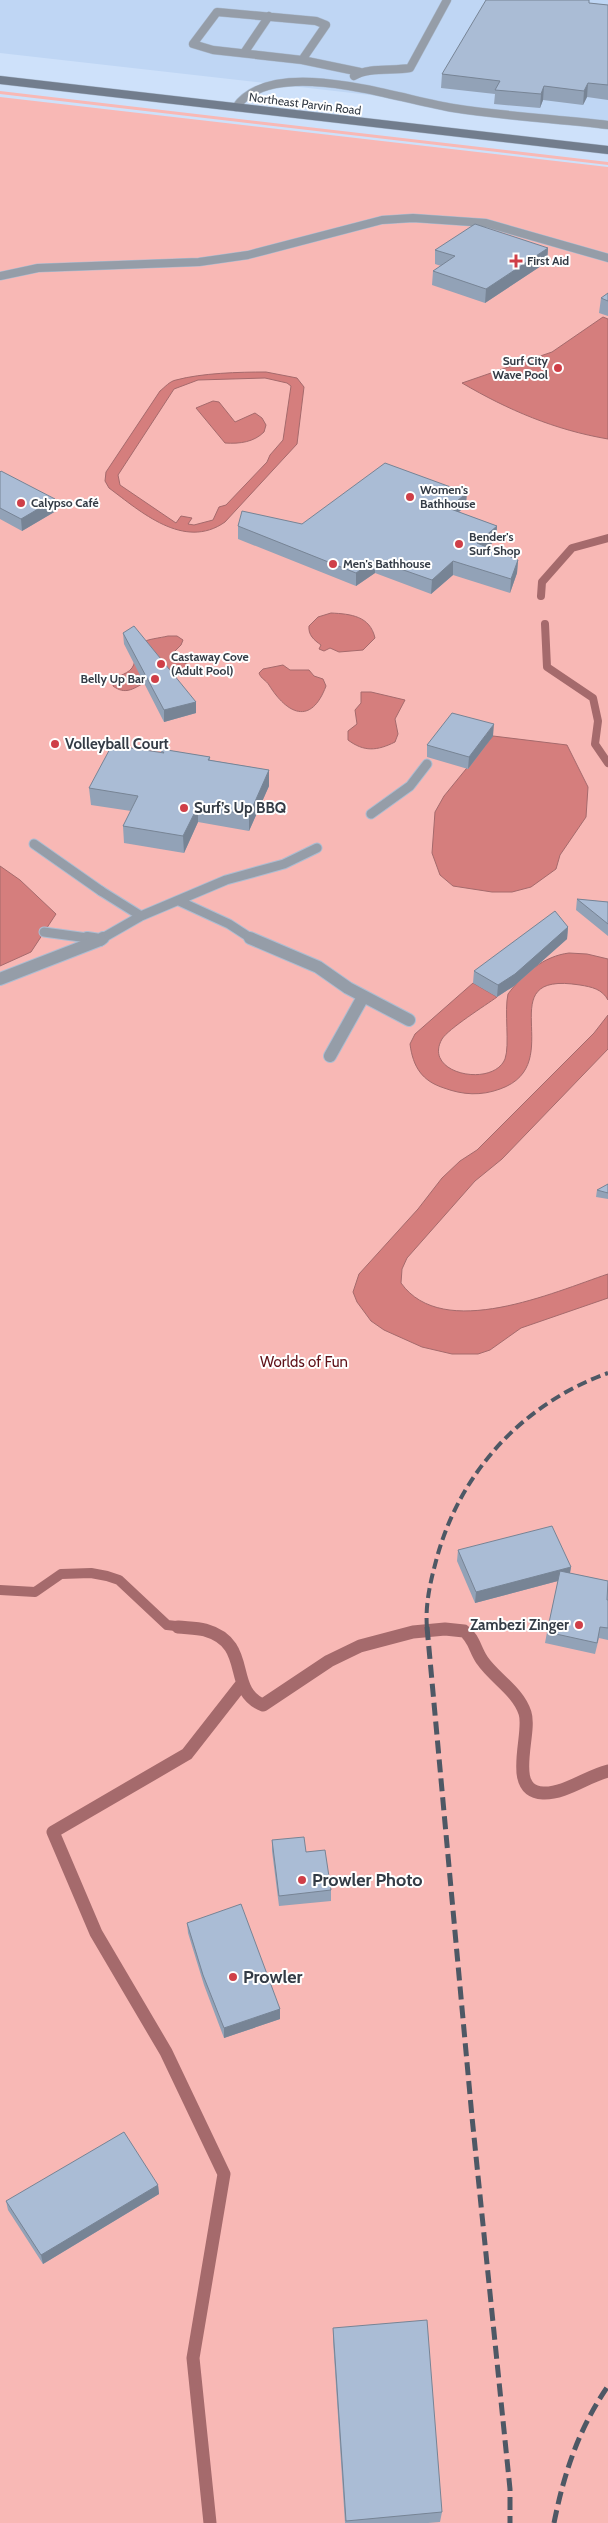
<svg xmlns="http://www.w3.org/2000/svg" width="608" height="2523" font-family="Cabin,sans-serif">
  <rect width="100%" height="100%" fill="#cee1fa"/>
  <!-- built -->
  <path fill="#bfd6f4" d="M0,0h608v122l-608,-69z"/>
  <!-- green -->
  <path fill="#f8b8b5" d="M0,91l608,71v3l-608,-71z
    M0,97l608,70v2356h-608z"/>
  <!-- water -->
  <path fill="#d57e7d" stroke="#a56a6c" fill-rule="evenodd" d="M603,317l5,2v120c-53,-9 -100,-29 -146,-56l90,-31z
    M266,372l31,6 7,9 -7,57 -72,78c-41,29 -85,-11 -116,-34l-4,-7 1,-9 54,-81c5,-4 10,-10 16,-11 26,-7 63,-8 90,-8zM265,378l22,5 4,3 -8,54 -13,15 -3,7 -41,43 -7,2 -6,13 -19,5 -6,-1 4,-6 -11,-2 -5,7 -56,-38 -2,-10 56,-86 24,-9z
    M213,401l6,1 16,20 20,-9 7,5 4,7 -2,7c-10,10 -24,12 -39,11l-29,-35z
    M331,613c20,1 39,3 44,25l-12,12 -24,2 -9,-4 -6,3 -5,-2 2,-4c-7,-5 -13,-10 -12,-19l9,-9z
    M168,636h9l6,4 -2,5 -9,9 3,5 14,6 -1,5 -21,7 -24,3 1,3c-11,6 -19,12 -31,3 0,-11 13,-10 19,-18 6,-8 -1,-18 9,-25 6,-4 19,-5 27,-7z
    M283,665l7,5h19l5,6 9,3 3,7c-15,40 -39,28 -57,-1 -3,-5 -8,-6 -10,-12l4,-4z
    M361,692h10l34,8 -10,19 3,15 -3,8c-18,9 -31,10 -47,-2v-9l9,-7 -2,-14 6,-7z
    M493,736l74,9 21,42 -2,30 -26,38 -4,14 -25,18 -19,5h-20l-39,-6 -13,-11 -8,-22 3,-41 9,-16z
    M0,866l20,14 36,34 -25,38 -31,14z
    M569,953l18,1 21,5v41c-6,-11 -16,-13 -28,-15 -94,-15 -9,79 -80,104 -19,7 -37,6 -56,-1 -22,-7 -31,-21 -34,-44l5,-10 58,-51 24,14c-11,8 -49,32 -55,42 -20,35 51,49 63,20 5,-14 -1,-48 3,-65 15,-20 36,-38 61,-41z
    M608,1015v34l-106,110 -27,22 -68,77 -5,11 -1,14c42,59 153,9 207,-9v24l-87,30 -31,22 -12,4h-26l-30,-7 -38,-17 -13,-9 -14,-19 -4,-10 6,-18 59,-65 24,-31 18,-17 17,-11 117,-117z"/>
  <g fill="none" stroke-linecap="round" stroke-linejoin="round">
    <!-- stream-far2 -->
    <path stroke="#a56a6c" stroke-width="8" d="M541,596l1,-14 30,-34 36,-10
      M545,624l2,43 46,31 5,23 -3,23 13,19"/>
    <!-- stream-far1 -->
    <path stroke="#a56a6c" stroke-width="10" d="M0,1590l35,2 26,-18 30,-1 16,3 12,4 48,45 27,3"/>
    <!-- stream -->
    <path stroke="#a56a6c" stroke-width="13" d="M178,1627c9,1 19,1 27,3 49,14 21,60 58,75l66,-44 31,-15 53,-14 32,-3 19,2c10,7 11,19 18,29 12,18 36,31 43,53 7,21 -19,78 18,80 22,1 44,-17 65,-22
      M210,2523l-17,-165 31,-184 -58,-122 -70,-119 -43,-101 134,-78 54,-69"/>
    <!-- lane-far2 casing -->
    <g stroke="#acbdd2" stroke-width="9">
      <path id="lane-far2" d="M217,12l99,9 10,4 -24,35 -89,-10 -20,-6z
        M244,53l25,-37
        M302,60l58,12
        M354,76c14,-9 39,-5 56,-8l37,-68
        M236,107c38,-53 164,-7 217,1 51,8 104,11 155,17
        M0,276l38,-8 161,-6 49,-7 134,-35 31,-2 73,5 122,35"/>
    </g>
    <!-- lane-far1 casing -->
    <g stroke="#acbdd2" stroke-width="11">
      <path id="lane-far1" d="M371,814l39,-28 17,-22
        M101,891l40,25
        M179,901l50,23 23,15
        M44,932l51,7
        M101,939l40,-23 85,-36 58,-16 33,-16"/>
    </g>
    <!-- lane casing -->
    <g stroke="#acbdd2" stroke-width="14">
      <path id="lane" d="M87,938l13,2 3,-2
        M250,938l68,29 30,21 61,32
        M330,1056l33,-59"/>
    </g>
    <!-- street-far1 casing -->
    <g stroke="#acbdd2" stroke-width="11">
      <path id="street-far1" d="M34,844l67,47"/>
    </g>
    <!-- street casing -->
    <g stroke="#acbdd2" stroke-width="14">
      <path id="street" d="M0,979l100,-39"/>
    </g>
    <!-- secondary casing -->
    <g stroke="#acbdd2" stroke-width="9">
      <path id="secondary" d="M0,80l608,70"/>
    </g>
    <!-- lane-far2 -->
    <use href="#lane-far2" stroke="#959da8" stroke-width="8"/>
    <!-- lane-far1 -->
    <use href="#lane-far1" stroke="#959da8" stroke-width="9"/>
    <!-- lane -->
    <use href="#lane" stroke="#959da8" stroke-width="12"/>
    <!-- street-far1 -->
    <use href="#street-far1" stroke="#959da8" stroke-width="9"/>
    <!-- street -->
    <use href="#street" stroke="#959da8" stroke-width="12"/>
    <!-- secondary -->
    <use href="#secondary" stroke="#727d8d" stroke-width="8"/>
    <!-- rail-far1 -->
    <path stroke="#4e5865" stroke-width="4" stroke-dasharray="10 5" stroke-linecap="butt" d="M427,1628c-2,-22 3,-45 9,-67 23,-88 86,-157 172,-188"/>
    <!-- rail -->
    <path stroke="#4e5865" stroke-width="5" stroke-dasharray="13 6" stroke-linecap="butt" d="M427,1627l45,490 38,372v34
      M554,2523c10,-50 25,-95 54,-137"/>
  </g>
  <!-- wall -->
  <path fill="#92a2b7" d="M589,3l19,2v95l-21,-3 -4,8 -40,-5 -3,8 -46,-4 1,-10 -54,-6 1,-14z
    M548,248l-1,14 -62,41 -53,-18 1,-14 8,-5 -6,-2v-14z
    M608,293v23l-9,-3 2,-15z
    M0,472l56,39 -34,20 -22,-12z
    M466,506l-7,6 38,14 -1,14 -9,7 31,13 -1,13 -7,20 -57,-18 -22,19 -56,-21 -19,13 -118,-47v-13l64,-2z
    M123,633l73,69v11l-32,9 -40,-78z
    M493,736l-25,33 -41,-12v-12z
    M161,749l49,8v3l59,10v16l-20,45 -51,-9 -14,31 -60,-10 -1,-17 8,-15 -40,-6 -2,-17 72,-35z
    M577,899l31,3v34l-32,-26z
    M568,927l-1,12 -53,47 -17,11 -24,-14 1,-12z
    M608,1184v15l-12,-2 1,-7z
    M458,1550l113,17 -1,6 38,8v59l-9,-2 -4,16 -50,-11 2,-11 11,-51 -83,22 -18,-42z
    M272,1840l34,12 25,38v11l-52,5 -7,-55z
    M187,1923l93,86v10l-56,19 -20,-53 -16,-52z
    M158,2185l1,9 -116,70 -35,-54 -2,-9z
    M333,2328l109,184 -2,10 -12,1h-83l-12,-183z"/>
  <!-- shaded-wall -->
  <path fill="#778495" d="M588,83l-1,14 -4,8 1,-14z
    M544,86l-1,14 -3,8 1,-14z
    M548,248l-1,14 -62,41 1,-14z
    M467,493l-1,13 -19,15 1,-13z
    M55,499l1,12 -34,20 -1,-12z
    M497,526l-1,14 -20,17 1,-14z
    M375,560v13l-19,13v-13z
    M518,560l-1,13 -7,20 1,-14z
    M453,561v14l-22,19 1,-14z
    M196,702v11l-32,9v-12z
    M494,724l-1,12 -25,33 1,-12z
    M269,770v16l-20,45v-16z
    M198,806v16l-14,31 -1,-17z
    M568,927l-1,12 -53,47 -17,11 1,-12z
    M571,1567l-2,11 -94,25 1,-11z
    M280,2009v10l-56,19v-10z
    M158,2185l1,9 -116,70 -2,-9z"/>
  <!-- building -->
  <path fill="#aabcd5" stroke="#778495" d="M486,0h103v3l19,2v80l-20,-2 -4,8 -40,-5 -3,8 -46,-4 5,-9 -58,-7z
    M475,224l73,24 -62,41 -53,-18 22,-15 -20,-6z
    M608,293v8l-7,-3z
    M385,463l82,30 -19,15 49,18 -20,17 41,17 -7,19 -58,-18 -21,19 -57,-20 -19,13 -118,-47 4,-15 60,13z
    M1,471l54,28 -34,20 -21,-11v-36z
    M134,626l62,76 -32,8 -41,-77z
    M452,713l42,11 -25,33 -42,-12z
    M112,745l52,8 -3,-4 49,8 -2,3 61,10 -20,45 -51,-9 -15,30 -60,-10 15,-30 -49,-8z
    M577,899l31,3v22z
    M555,911l13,16 -53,47 -17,11 -24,-14z
    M608,1184v9l-11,-3z
    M552,1526l19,41 -95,25 -18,-42z
    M560,1571l48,10 -1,19h1v28l-8,-1 -3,16 -50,-11z
    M304,1837l2,15 19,-2 6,40 -52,6 -7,-56z
    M241,1904l39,105 -56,19 -21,-53 -16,-52z
    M124,2132l34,53 -117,70 -35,-54z
    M427,2320l15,192 -96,9 -13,-193z"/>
  <!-- markers -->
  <g fill="#cf3f48" stroke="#fff" stroke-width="2">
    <path d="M513.5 253.5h5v5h5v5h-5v5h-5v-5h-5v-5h5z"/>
    <circle cx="558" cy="368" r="5"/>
    <circle cx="410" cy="497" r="5"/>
    <circle cx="21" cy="503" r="5"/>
    <circle cx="459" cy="544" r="5"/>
    <circle cx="333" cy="564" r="5"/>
    <circle cx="161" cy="664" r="5"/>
    <circle cx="155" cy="679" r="5"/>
    <circle cx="55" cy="744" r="5"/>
    <circle cx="184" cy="808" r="5"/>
    <circle cx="579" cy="1625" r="5"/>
    <circle cx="302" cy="1880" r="5"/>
    <circle cx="233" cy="1977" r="5"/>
  </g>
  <g text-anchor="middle" stroke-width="4" stroke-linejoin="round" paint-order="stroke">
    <!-- far-street labels -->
    <g font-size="12" fill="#343c46" stroke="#fff">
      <text transform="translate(305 104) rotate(7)" y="4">Northeast Parvin Road</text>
    </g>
    <!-- far-poi labels -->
    <g font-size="12" font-weight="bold" fill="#343c46" stroke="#fff" text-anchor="start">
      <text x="527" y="265">First Aid</text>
      <text x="548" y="365" text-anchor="end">Surf City<tspan x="548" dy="14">Wave Pool</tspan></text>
      <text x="420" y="494">Women's<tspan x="420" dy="14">Bathhouse</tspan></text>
      <text x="31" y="507">Calypso Café</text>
      <text x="469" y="541">Bender's<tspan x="469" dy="14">Surf Shop</tspan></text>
      <text x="343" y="568">Men's Bathhouse</text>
      <text x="171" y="661">Castaway Cove<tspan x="171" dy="14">(Adult Pool)</tspan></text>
      <text x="145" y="683" text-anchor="end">Belly Up Bar</text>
    </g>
    <!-- poi labels -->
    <g font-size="15" font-weight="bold" fill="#343c46" stroke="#fff" text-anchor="start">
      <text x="65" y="749">Volleyball Court</text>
      <text x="194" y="813">Surf’s Up BBQ</text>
      <text x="569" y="1630" text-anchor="end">Zambezi Zinger</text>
    </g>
    <!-- park labels -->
    <g font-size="15" fill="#5f1118" stroke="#fff">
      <text x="304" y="1367">Worlds of Fun</text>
    </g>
    <!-- near-poi labels -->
    <g font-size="18" font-weight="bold" fill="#343c46" stroke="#fff" text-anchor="start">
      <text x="312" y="1886">Prowler Photo</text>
      <text x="243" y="1983">Prowler</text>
    </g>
  </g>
</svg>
